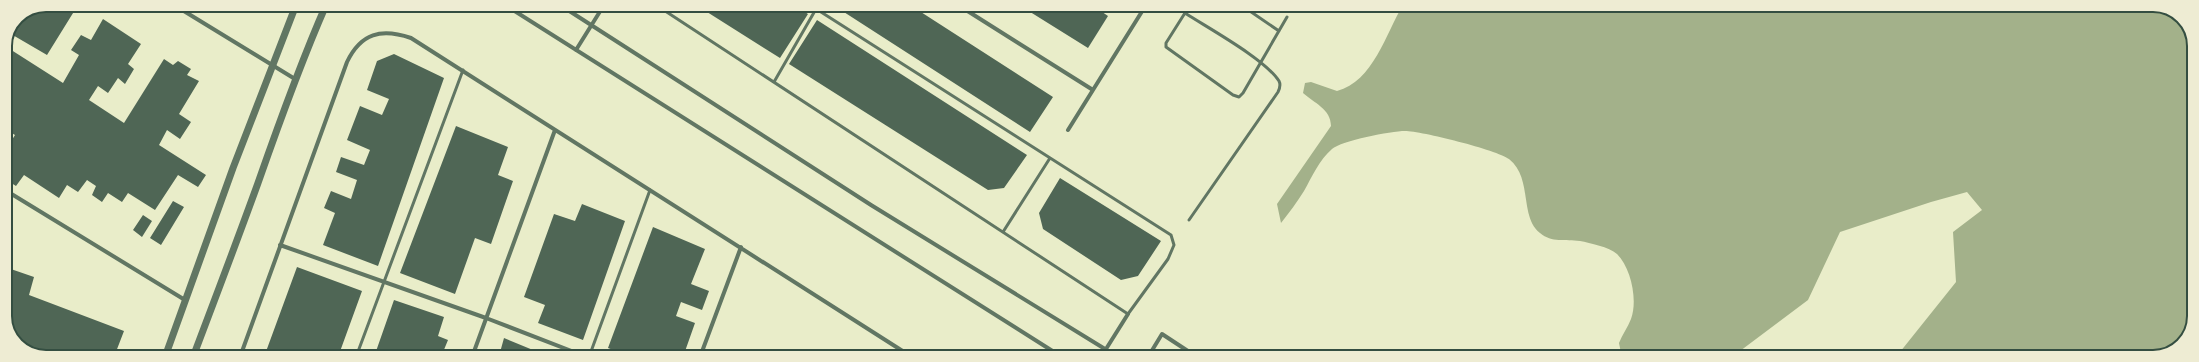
<svg xmlns="http://www.w3.org/2000/svg" width="2199" height="362" font-family="'Source Sans 3',sans-serif">
  <rect width="100%" height="100%" fill="#e9edc9"/>
  <!-- water -->
  <path fill="#a3b18a" d="M1403,5h756l23,12 12,24v281l-14,25 -27,10h-257l60,-75 -3,-50 29,-22 -15,-18 -36,10 -91,30 -32,68 -76,57h-107l-4,-4 -2,-10c3,-8 9,-16 12,-24 7,-19 0,-51 -14,-65 -8,-7 -27,-11 -37,-13 -15,-2 -28,2 -40,-8 -21,-17 -7,-55 -31,-74 -12,-9 -88,-28 -104,-28 -14,0 -64,10 -73,18 -13,11 -20,28 -28,42 -7,11 -15,22 -23,32l-4,-19 54,-78c0,-17 -17,-23 -28,-33l2,-10 6,-1 26,9c36,-9 49,-58 66,-86z"/>
  <!-- building -->
  <path fill="#4f6655" d="M46,5h32l-31,50 -36,-21 10,-16 -2,-2z
    M270,5h10l-2,5z
    M696,5h98l14,9 -28,44z
    M833,5h77l143,92 -23,35z
    M1019,5h73l16,11 -20,32z
    M103,19l38,25 -13,20 6,5 -9,15 -7,-6 -10,15 -10,-7 -9,14 35,23 40,-64 9,6 5,-4 13,8 -4,6 12,6 -20,33 12,8 -11,17 -13,-9 -8,15 47,30 -8,12 -20,-12 -23,35 -27,-17 -6,9 -14,-9 -6,9 -10,-7 4,-9 -9,-6 -9,12 -11,-7 -8,13 -35,-23 -8,11 -11,-7v-6l5,-8 -5,-3v-11l10,-16 -10,-6v-83l58,37 16,-28 -8,-5 10,-15 10,5z
    M817,20l210,135 -23,33 -16,2 -199,-126z
    M394,54l50,24 -66,188 -55,-21 12,-32 -11,-5 7,-17 20,8 6,-19 -21,-8 5,-15 23,8 6,-15 -23,-10 13,-34 22,9 7,-16 -22,-9 10,-29z
    M456,126l52,21 -10,28 15,6 -22,63 -16,-6 -20,56 -55,-21z
    M1060,178l101,63 -23,35 -17,4 -78,-51 -4,-16z
    M173,201l11,6 -23,38 -11,-7z
    M582,204l43,17 -42,119 -45,-17 7,-18 -21,-8 30,-83 21,7z
    M143,215l9,6 -10,16 -9,-7z
    M653,227l52,22 -14,35 18,7 -7,19 -21,-8 -5,14 19,7 -12,34 -14,-2 -1,2h-37l-23,-9z
    M5,267l29,10 -5,18 95,36 -10,26h-74l-23,-12 -12,-24z
    M297,267l65,24 -24,66h-74z
    M394,300l50,17 -6,19 10,4 -7,17h-67z
    M504,338l46,19 -51,-1z"/>
  <g fill="none" stroke-linecap="round" stroke-linejoin="round">
    <!-- service -->
    <path stroke="#617663" stroke-width="3" d="M656,5l472,309 40,-55 6,-14 -3,-10 -361,-230
      M1104,5l8,5
      M1190,5l-24,38v4l67,48 6,2 4,-4 44,-76
      M1241,5l38,26
      M1185,13c23,15 80,46 94,68 2,4 1,7 -1,11l-89,128
      M774,82l42,-73
      M1003,232l47,-74
      M356,357l107,-287
      M589,357l61,-167"/>
    <!-- minor -->
    <path stroke="#617663" stroke-width="4" d="M174,5l121,74
      M505,5l557,352
      M560,5l311,200 247,152
      M958,5l135,85
      M576,50l28,-45
      M1068,130l78,-125
      M5,190l180,110
      M280,245l206,73 101,39
      M240,357l107,-295c14,-29 34,-34 64,-24l501,319
      M472,357l83,-227
      M700,357l41,-110
      M1101,357l27,-43
      M1148,357l14,-23 35,23"/>
    <!-- tertiary -->
    <path stroke="#617663" stroke-width="7" d="M165,357l68,-189 63,-163
      M193,357c22,-58 44,-116 65,-174 21,-60 42,-119 68,-178"/>
  </g>
  <!-- crop -->
  <path d="M0 0H2199V362H0ZM46 12H2153A34 34 0 0 1 2187 46V316A34 34 0 0 1 2153 350H46A34 34 0 0 1 12 316V46A34 34 0 0 1 46 12Z" fill="#eeecd3" fill-rule="evenodd"/>
  <path fill="none" stroke="#344e41" stroke-width="2" d="M46 12H2153A34 34 0 0 1 2187 46V316A34 34 0 0 1 2153 350H46A34 34 0 0 1 12 316V46A34 34 0 0 1 46 12Z"/>
</svg>
